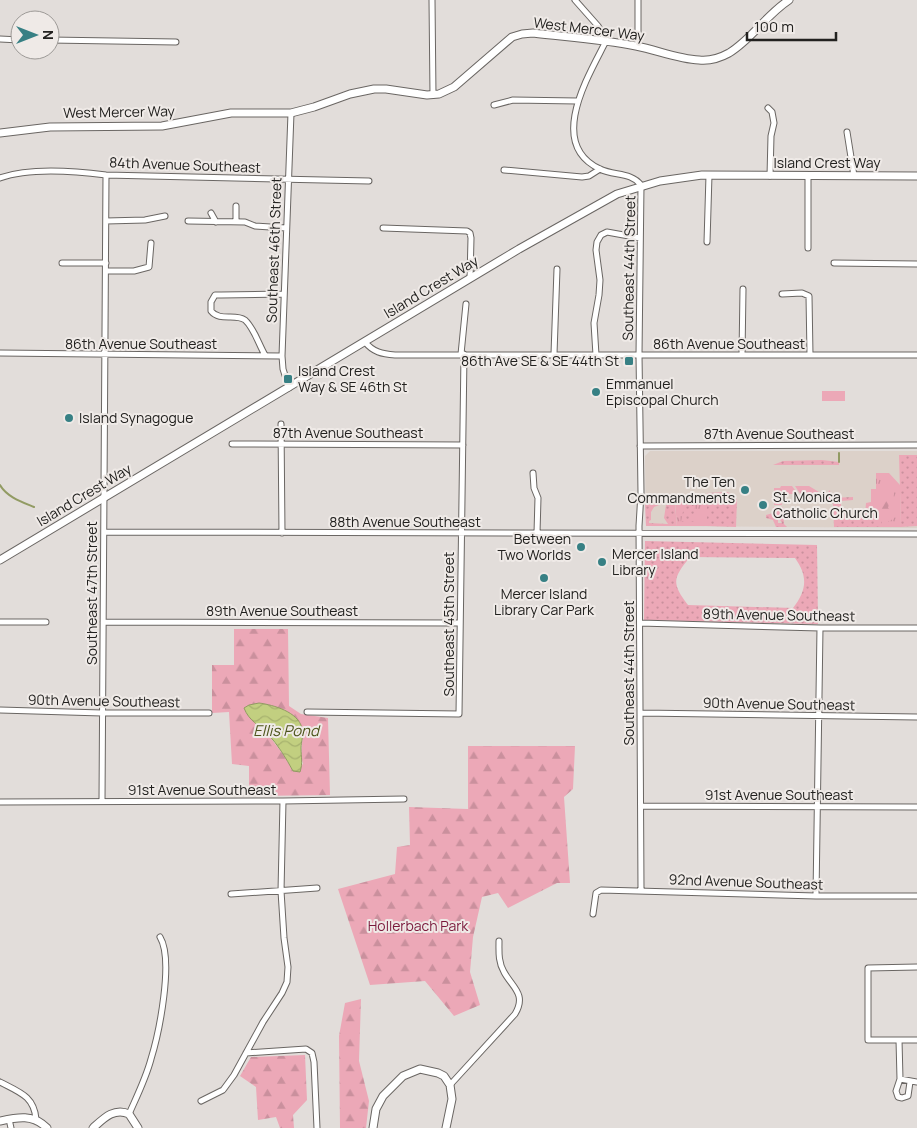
<svg xmlns="http://www.w3.org/2000/svg" width="917" height="1128" font-family="Manrope,sans-serif">
  <defs>
    <pattern id="grass-tufts" width="24" height="20" patternUnits="userSpaceOnUse" patternTransform="scale(1.25)"><rect width="24" height="20" fill="#eca8b7"/><path d="M3 7l-1-3M5 7V3M7 7l1-3M15 17l-1-3M17 17v-4M19 17l1-3" fill="none" stroke="#ca909d"/></pattern>
    <pattern id="forest-firs" width="22" height="20" patternUnits="userSpaceOnUse" patternTransform="scale(1.25)"><rect width="22" height="20" fill="#eca8b7"/><path d="M5 1l3.5 6h-7zM16 11l3.5 6h-7z" fill="#ca909d"/></pattern>
    <pattern id="park-dots" width="8" height="8" patternUnits="userSpaceOnUse" patternTransform="scale(1.25)"><rect width="8" height="8" fill="#eca8b7"/><path d="M2 2h.1M6 6h.1" fill="none" stroke="#ca909d" stroke-width="1.8" stroke-linecap="round"/></pattern>
    <pattern id="water-waves" width="16" height="10" patternUnits="userSpaceOnUse" patternTransform="scale(1.25)"><rect width="16" height="10" fill="#c2cf80"/><path d="M0 5q4-4 8 0t8 0" fill="none" stroke="#a6b16e"/></pattern>
  </defs>
  <rect width="100%" height="100%" fill="#e2ddda"/>
  <!-- built -->
  <path fill="#dcd1c9" d="M650,451h267v77l-271,-2 -1,-70z"/>
  <!-- grass -->
  <path fill="url(#grass-tufts)" d="M876,473h13l11,12 1,42h-19v-12h-17l1,-12 5,-1v-13h5z
    M781,486h11l6,8h-16l-2,4 2,7h-8v-17h6z
    M795,486h14l10,6 1,6 -5,-3h-14z
    M675,502h32v24h-30z"/>
  <!-- forest -->
  <path fill="url(#forest-firs)" fill-rule="evenodd" d="M883,488h6l4,2 1,5 -5,9 -1,4 6,5 1,4 -5,4h-8v-6h-12v-8z
    M234,629h54l1,77 12,8 27,4 2,77 -81,1v-30l-17,-2 -3,-52 -17,1v-48h22zM303,731l-2,25 2,8 -10,7 -8,-14 -18,-24z
    M468,746h107l-2,43 -9,8 6,86h-13l-49,25 -10,-15 -16,4 -9,40 -3,35 10,33 -26,11 -29,-35 -55,4 -32,-96 57,-15 2,-27 13,-2 -1,-38 59,2z
    M361,999l-2,62 10,40 -3,27h-26l-1,-92 6,-33z
    M305,1055l2,45 -14,15 1,13h-14l-4,-11 -18,3 -2,-33 -16,-11 11,-19z"/>
  <!-- park -->
  <path fill="url(#park-dots)" fill-rule="evenodd" d="M899,455h18v71l-16,1z
    M822,460l17,2v3h-66l10,-4z
    M830,490l1,8 22,-1v3l-12,1v9h10v5h31v12h-48l-1,-23 -6,-7h-3z
    M727,492l7,3 3,5 -1,27 -29,-1v-33z
    M648,502h19l-13,5 -3,5v8l-2,1v2l19,1 -4,-6 2,-13h9l2,21h-31l-1,-22z
    M684,506h10l1,16h-14z
    M773,507h10l1,17 3,3h-11l-3,-7 -7,-2v-3l7,-2 5,5v5h4l-3,-5 -6,-6z
    M645,541l172,4 1,79 -174,-4zM690,557l105,1c13,18 12,32 -2,50l-105,-3c-17,-22 -15,-27 2,-48z"/>
  <!-- pitch -->
  <path fill="#eca8b7" d="M822,391h23v10h-23z"/>
  <!-- water -->
  <path fill="url(#water-waves)" stroke="#929b63" d="M259,703c15,2 39,9 43,25 2,6 -1,14 -1,20 0,9 2,15 -1,24l-7,-1c-7,-13 -15,-26 -25,-37 -9,-9 -19,-13 -24,-26l5,-3z"/>
  <g fill="none" stroke-linecap="round" stroke-linejoin="round">
    <!-- stream -->
    <path stroke="#929b63" stroke-width="2" d="M839,462v-9
      M0,485c7,12 22,17 34,22"/>
    <!-- street casing -->
    <g stroke="#6a6663" stroke-width="7">
      <path id="street" d="M432,0l1,95
        M575,0l23,26 8,15c-17,34 -60,103 -6,128 14,7 31,3 41,16l-2,170 2,138 -2,33 2,364
        M0,39l20,1
        M50,40l126,2
        M638,46v-46
        M494,105l19,-5 64,1
        M768,108l4,4 2,11 -3,13 -1,40
        M847,132l7,44
        M504,170l78,7 7,-1 11,-7
        M808,176v72
        M0,178c30,-11 75,-7 106,-3l263,6
        M236,206v16
        M211,213l5,9
        M106,221l39,-1 20,-4
        M188,221l57,1 10,4 31,2
        M383,228l84,3 3,2 1,5 -1,41
        M707,242l2,-67
        M62,263h44
        M834,263l83,1
        M106,271h28l15,-4 2,-24
        M782,294l20,-1 7,3 1,59
        M365,342c8,10 17,12 30,13h522
        M0,353l282,3
        M461,354l5,-50
        M554,354l3,-85
        M265,355c-6,-10 -11,-27 -20,-35 -10,-7 -25,2 -34,-9v-9l4,-7h6l63,-1
        M596,355l-2,-32 5,-28 1,-15 -4,-30 1,-8 4,-7 6,-3 33,6
        M742,355l1,-66
        M289,388l-6,-19 -1,-13 9,-243
        M281,424l1,109
        M232,444l231,1
        M640,446l277,-1
        M533,473l1,15 4,10 -1,35
        M104,532l813,2
        M0,622h46
        M103,622l357,1
        M640,623l180,5h97
        M0,710l102,3h107
        M307,712l152,2 5,-360
        M641,713l276,4
        M102,801l4,-626
        M0,802l283,-1 121,-2
        M641,806l276,1
        M231,894l86,-6
        M816,896l4,-268
        M593,914l3,-21 5,-3 215,6h101
        M917,967l-49,1v72h49
        M899,1040l1,39 17,3
        M246,1053l60,-4 6,4 2,9 3,66
        M900,1079l-4,12 2,6 4,1 6,-2 2,-14
        M0,1082c19,10 34,14 36,37
        M450,1085l65,-71c12,-20 -3,-27 -11,-42 -6,-10 -5,-21 -5,-31
        M201,1101l22,-11 11,-15 29,-53 19,-29 5,-11 1,-15 -4,-29 -3,-47 2,-90
        M129,1114c8,-18 17,-36 22,-55 8,-26 23,-99 9,-122
        M9,1119l2,9"/>
    </g>
    <!-- secondary casing -->
    <g stroke="#6a6663" stroke-width="9">
      <path id="secondary" d="M0,133l50,-6 112,-1 69,-13h60l23,-6 36,-13 24,-5h12l41,6 12,-1 15,-7 58,-50 10,-3 11,-1c34,4 69,6 103,13 21,4 42,13 63,14 10,1 21,-2 30,-7 23,-14 37,-38 60,-53
        M0,560l519,-311 98,-55 43,-13 42,-6 215,1
        M0,1121c18,-4 33,-7 47,7
        M93,1128c10,-9 21,-21 36,-14l9,14
        M373,1128l3,-19 7,-13 20,-20 17,-7 18,4 6,3 6,9 2,14 -6,29"/>
    </g>
    <!-- street -->
    <use href="#street" stroke="#fff" stroke-width="5"/>
    <!-- secondary -->
    <use href="#secondary" stroke="#fff" stroke-width="7"/>
  </g>
  <!-- markers -->
  <g fill="#378084" stroke="#efeae7" stroke-width="2">
    <rect x="624" y="356" width="10" height="10" rx="2.5"/>
    <rect x="283" y="374" width="10" height="10" rx="2.5"/>
    <circle cx="596" cy="392" r="5"/>
    <circle cx="69" cy="418" r="5"/>
    <circle cx="745" cy="490" r="5"/>
    <circle cx="763" cy="505" r="5"/>
    <circle cx="581" cy="547" r="5"/>
    <circle cx="602" cy="562" r="5"/>
    <circle cx="544" cy="578" r="5"/>
  </g>
  <g text-anchor="middle" stroke-width="4" stroke-linejoin="round" paint-order="stroke">
    <!-- street labels -->
    <g font-size="14" fill="#22211f" stroke="#efeae7">
      <text transform="translate(589 29) rotate(7)" y="5">West Mercer Way</text>
      <text transform="translate(119 112) rotate(-1)" y="5">West Mercer Way</text>
      <text x="827" y="168">Island Crest Way</text>
      <text transform="translate(185 165) rotate(2)" y="5">84th Avenue Southeast</text>
      <text transform="translate(274 250) rotate(-88)" y="5">Southeast 46th Street</text>
      <text transform="translate(629 268) rotate(-89)" y="5">Southeast 44th Street</text>
      <text transform="translate(431 287) rotate(-31)" y="5">Island Crest Way</text>
      <text x="141" y="349">86th Avenue Southeast</text>
      <text x="729" y="349">86th Avenue Southeast</text>
      <text x="348" y="438">87th Avenue Southeast</text>
      <text x="779" y="439">87th Avenue Southeast</text>
      <text transform="translate(84 495) rotate(-31)" y="5">Island Crest Way</text>
      <text x="405" y="527">88th Avenue Southeast</text>
      <text transform="translate(92 593) rotate(-90)" y="5">Southeast 47th Street</text>
      <text x="282" y="616">89th Avenue Southeast</text>
      <text transform="translate(779 615) rotate(1)" y="5">89th Avenue Southeast</text>
      <text transform="translate(449 624) rotate(-90)" y="5">Southeast 45th Street</text>
      <text transform="translate(629 673) rotate(-90)" y="5">Southeast 44th Street</text>
      <text transform="translate(104 701) rotate(1)" y="5">90th Avenue Southeast</text>
      <text transform="translate(779 704) rotate(1)" y="5">90th Avenue Southeast</text>
      <text x="202" y="795">91st Avenue Southeast</text>
      <text x="779" y="800">91st Avenue Southeast</text>
      <text transform="translate(746 882) rotate(2)" y="5">92nd Avenue Southeast</text>
    </g>
    <!-- poi labels -->
    <g font-size="14" fill="#22211f" stroke="#efeae7" text-anchor="start">
      <text x="619" y="366" text-anchor="end">86th Ave SE &amp; SE 44th St</text>
      <text x="298" y="376">Island Crest<tspan x="298" dy="16">Way &amp; SE 46th St</tspan></text>
      <text x="606" y="389">Emmanuel<tspan x="606" dy="16">Episcopal Church</tspan></text>
      <text x="79" y="423">Island Synagogue</text>
      <text x="735" y="487" text-anchor="end">The Ten<tspan x="735" dy="16">Commandments</tspan></text>
      <text x="773" y="502">St. Monica<tspan x="773" dy="16">Catholic Church</tspan></text>
      <text x="571" y="544" text-anchor="end">Between<tspan x="571" dy="16">Two Worlds</tspan></text>
      <text x="612" y="559">Mercer Island<tspan x="612" dy="16">Library</tspan></text>
      <text x="544" y="599" text-anchor="middle">Mercer Island<tspan x="544" dy="16">Library Car Park</tspan></text>
    </g>
    <!-- park labels -->
    <g font-size="14" fill="#7a183b" stroke="#efeae7">
      <text x="418" y="931">Hollerbach Park</text>
    </g>
    <!-- water labels -->
    <g font-size="15" font-style="italic" fill="#4e551c" stroke="#efeae7">
      <text x="286" y="736">Ellis Pond</text>
    </g>
  </g>
  <!-- north arrow -->
  <g transform="translate(35 35) rotate(90)"><circle r="24" fill="#efeae7" stroke="#9d9a97"/>
  <path d="M0-4L9 19L0 12L-9 19Z" fill="#378084"/>
  <text y="-8" font-size="14" font-weight="bold" text-anchor="middle" fill="#22211f">N</text>
  </g>
  <!-- scale -->
  <path d="M747 32v8h89v-8" fill="none" stroke="#22211f" stroke-width="2.5"/>
  <text x="754" y="32" font-size="15" fill="#22211f" stroke="#efeae7" stroke-width="4" paint-order="stroke">100 m</text>
</svg>
